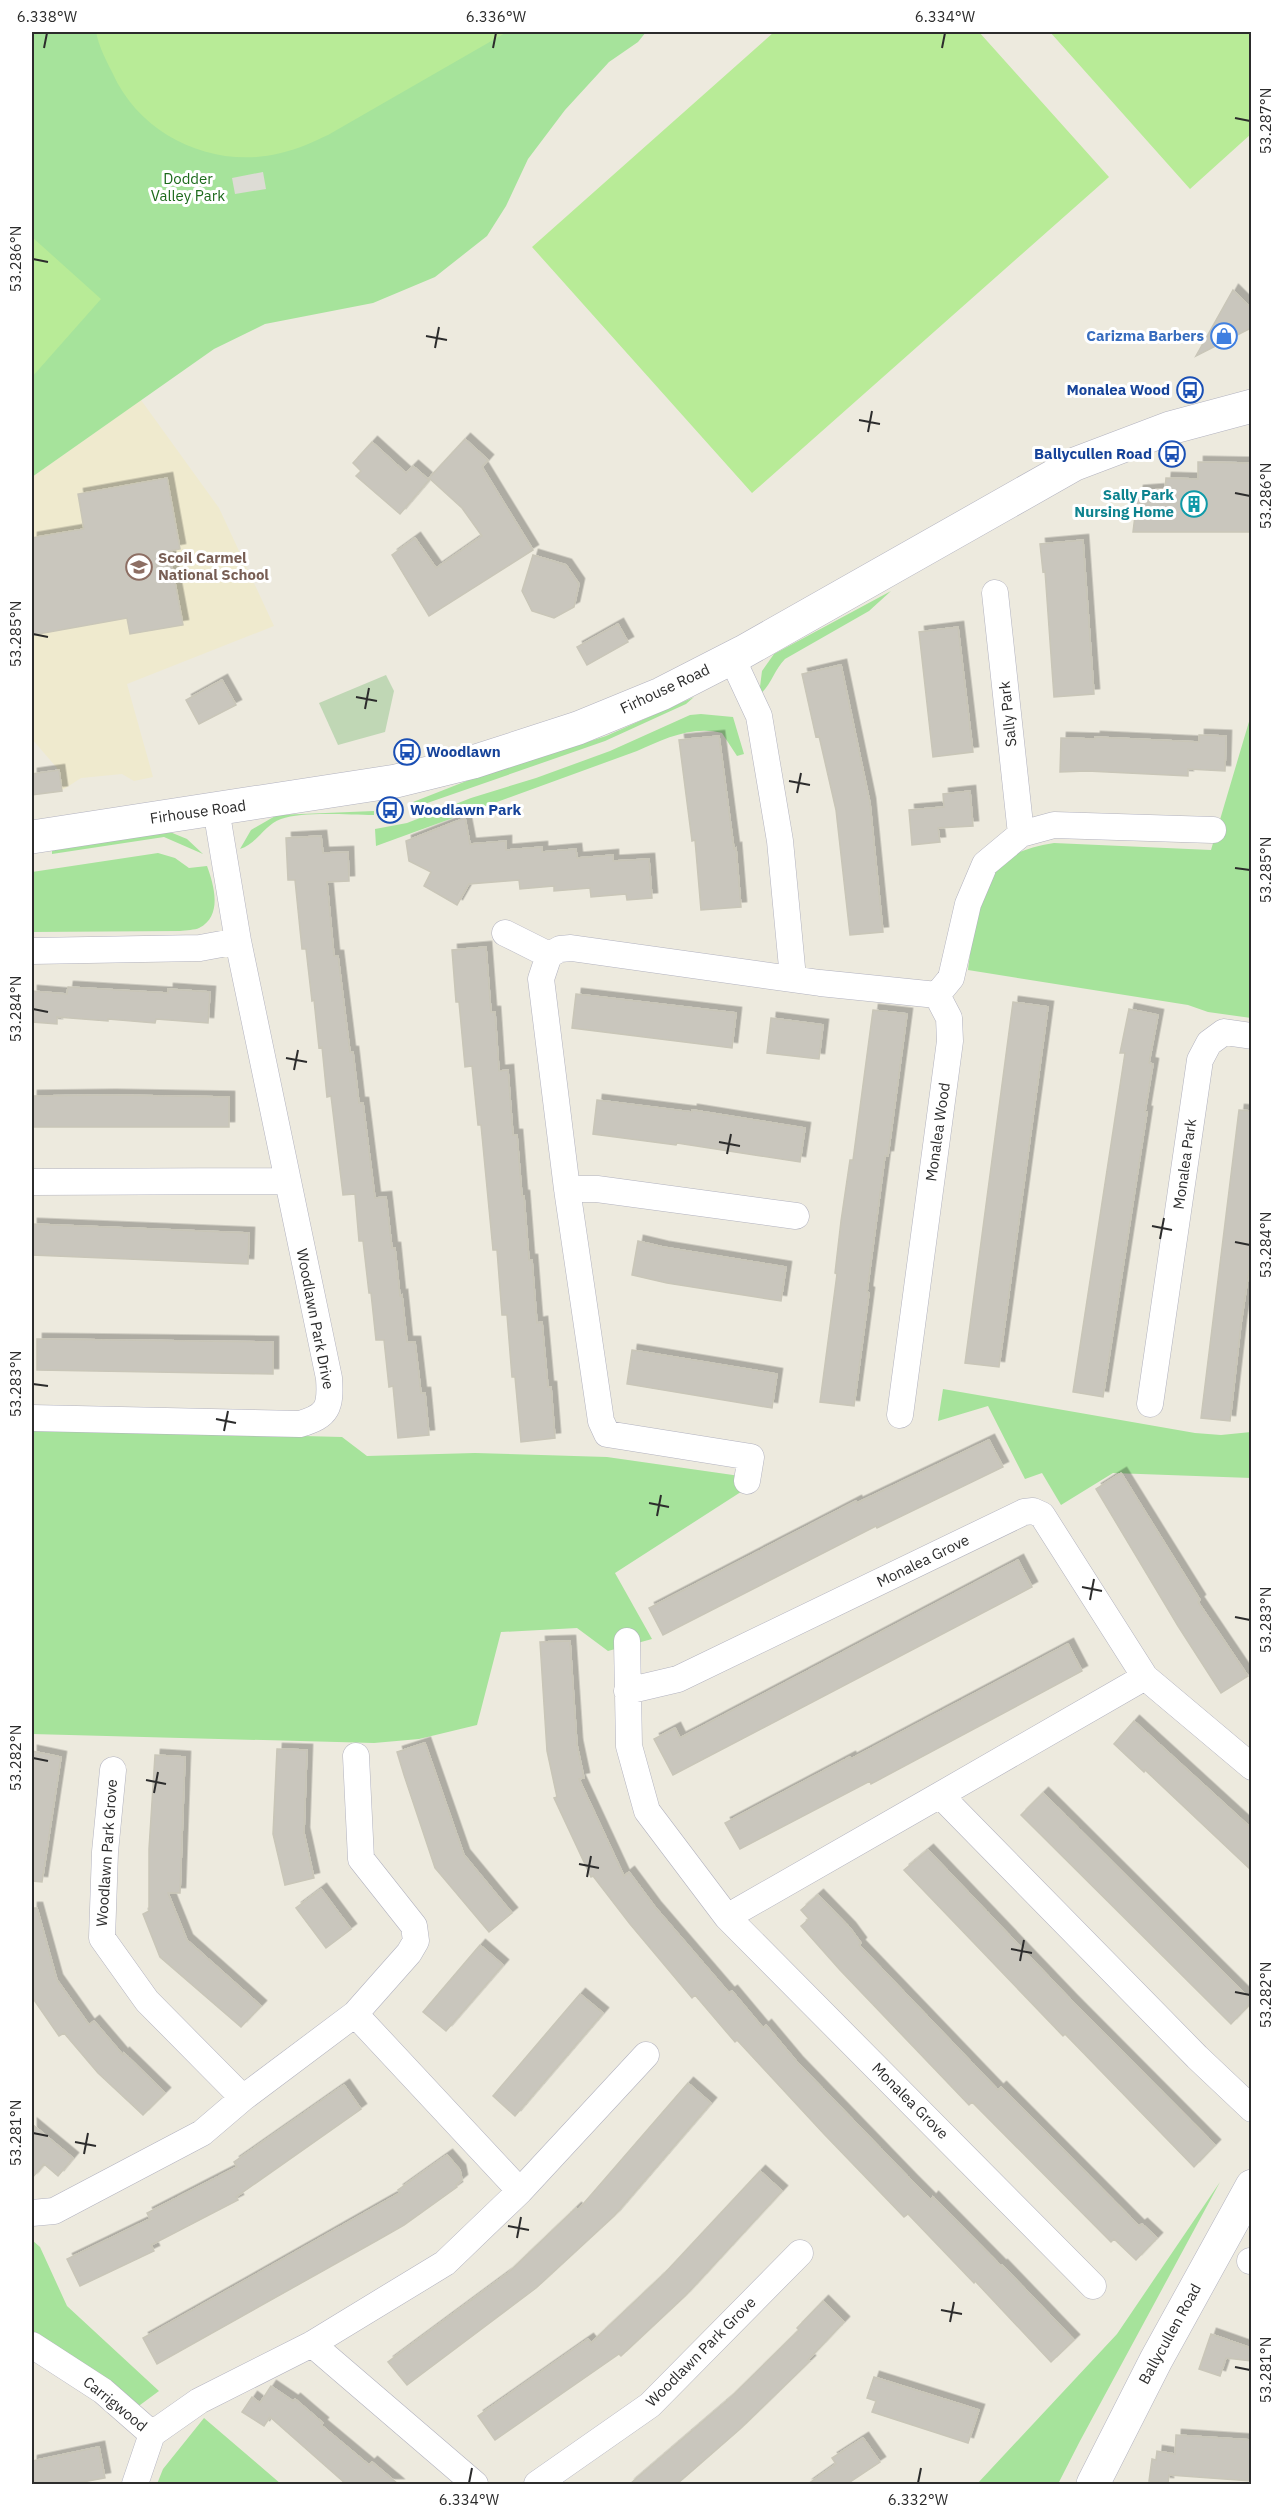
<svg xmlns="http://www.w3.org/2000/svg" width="1283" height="2516" font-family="'IBM Plex Sans',sans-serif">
  <defs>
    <filter id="shadow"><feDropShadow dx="5.5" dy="-5.5" stdDeviation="0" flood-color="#0004"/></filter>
  </defs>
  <rect width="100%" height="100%" fill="#edeade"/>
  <!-- education -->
  <path fill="#efeace" d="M141,400l78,108 55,118 -147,58 26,93 -19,4 -12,-7 -41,4 -20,13 -4,-23 -25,-29v-262z"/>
  <!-- green -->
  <path fill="#a6e39b" d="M32,32h614l-8,10 -29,20 -44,48 -37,49 -22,47 -19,30 -52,41 -62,26 -108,21 -51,25 -182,128z
    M891,591l-22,20 -84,48c-11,11 -14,27 -26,36l3,-24 12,-17z
    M694,697l-8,7 -81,37 -195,68 -2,-5 61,-24 137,-44z
    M701,714l32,3 11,37 -7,2 -15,-23c-29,-8 -59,6 -85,18l-261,95 -1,-17 32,-6 64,-25 65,-20 74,-27 80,-36z
    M1251,715v303l-43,-6 -20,-7 -220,-35c10,-67 5,-115 86,-127l157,7z
    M374,811v4c-26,0 -71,-4 -93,4 -17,6 -24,25 -41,30l11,-19 26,-15z
    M170,832l17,7 16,15 -39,-17 -112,17v-4z
    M158,853l17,5 14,10 18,-2c7,19 16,50 -8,62 -4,2 -13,2 -19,3l-148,1v-60z
    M943,1389l252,44 26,2 30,-3v46l-138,-5 -52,32 -19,-32 -17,6 -37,-73 -50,15z
    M32,1429l310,8 25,19 108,-3 132,4 154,22 -146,94 37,66 -44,12 -31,-23 -76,4 -24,93 -58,14 -45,4 -342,-9z
    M1220,2182l-140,259 -22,43h-81l140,-150z
    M32,2240l8,7 27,59 92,85 -23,17 -104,-76z
    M204,2418l77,66h-124l6,-15z"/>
  <!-- cemetery -->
  <path fill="#c0d7b5" d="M386,675l8,16 -9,41 -47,13 -19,-42z"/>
  <!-- pitch -->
  <path fill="#b8eb97" d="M96,32h411l-179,103c-15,7 -30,14 -47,18 -67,17 -140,-17 -168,-79 -7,-14 -14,-27 -17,-42z
    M774,32h205l130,145 -357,316 -220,-246z
    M1050,32h201v102l-61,55z
    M32,237l69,62 -69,78z"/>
  <!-- plaza -->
  <path fill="#dddcd5" d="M263,172l3,17 -31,5 -3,-16z"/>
  <!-- building -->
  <path fill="#c9c6bd" stroke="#c9c6b8" stroke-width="1.5" filter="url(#shadow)" d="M1233,290l18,18v20l-55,28z
    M465,439l23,21 -6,7 51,83 -104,66 -37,-61 23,-17 21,30 46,-32 -20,-28 -33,-30z
    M372,442l34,31 7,-7 16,14 -29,34 -44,-38 5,-5 -8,-8z
    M1198,462l53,1v69h-118l5,-41 27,-2 1,-11 32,1z
    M167,478l13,71 -11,2 14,74 -53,9 -3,-16 -95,17v-97l52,-9 -6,-35z
    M1083,540l11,154 -40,3 -9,-126 -2,1 -3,-28z
    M533,555l33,10 13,19 -5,23 -20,11 -22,-7 -10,-20z
    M618,624l10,18 -41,23 -10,-18z
    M958,627l15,125 -40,5 -14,-125z
    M841,665l29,138 13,129 -33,3 -14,-125 -17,-74 -3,1 -14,-63z
    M222,680l14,25 -37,19 -13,-24z
    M1199,735l27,1 -1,35 -37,-2v7l-101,-5 -27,1 1,-34 34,1v-2l104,5z
    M719,736l15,113 2,-1 5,59 -40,3 -6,-70 -3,1 -13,-101z
    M59,770l3,21 -30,4v-21z
    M970,791l3,35 -35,2 2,14 -28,3 -3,-35 35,-3 -1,-13z
    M465,818l5,26 36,-3v9l36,-3v5l34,-3 1,9 36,-3v6l36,-2 3,39 -25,2 -1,-6 -35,3 -1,-9 -36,3v-5l-34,3 -1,-9 -50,4 -12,21 -33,-19 7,-14 -22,-11 -3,-20z
    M321,836l2,17 25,-1 1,29 -22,1 7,74h4l12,96h3l6,51h4l12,95 11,-1 6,51h3l5,48 2,-1 5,47h8l6,51h4l4,42 -31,3 -5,-52 -4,1 -5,-47h-8l-5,-47h-2l-6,-52h-4l-4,-47 -12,1 -12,-99 -4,1 -5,-50 -3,1 -5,-48 -2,1 -6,-52h-4l-7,-69h-7l-2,-42z
    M486,947l5,65h4l4,59 9,-1 5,65h4l5,61h2l5,64h3l5,63 5,-1 6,65h3l4,51 -34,4 -6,-65h-3l-5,-62h-5l-5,-65h-4l-12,-125h-3l-6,-59 -7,1 -6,-65h-3l-4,-52z
    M68,987l100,6v-4l42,3 -2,31 -52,-4 -1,4 -47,-4v2l-51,-4v7l-25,-2v-31l35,3z
    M576,994l160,19 -4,35 -160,-20z
    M1013,1002l35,5 -49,360 -34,-4z
    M1129,1009l29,6 -9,48 4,1 -8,48h2l-44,285 -30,-5 52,-339h-5z
    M873,1010l34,4 -19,142h-3l-18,136 2,1 -15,113 -34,-4 17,-128 -2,-1 6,-52 9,-61h3z
    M771,1018l52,7 -4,34 -52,-6z
    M110,1095l119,2v30h-197v-31z
    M597,1100l95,12v-2l113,18 -5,34 -123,-19 -1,2 -83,-11z
    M1239,1110l12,1v146l-10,67 -11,97 -29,-3z
    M32,1224l217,9 -1,31 -216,-9z
    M638,1241l25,6 123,20 -5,34 -114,-18 -35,-8z
    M37,1339l236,3v32l-236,-4z
    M632,1350l145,24 -5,34 -145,-24z
    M989,1440l14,27 -126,61 -1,-2 -213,109 -14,-27 207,-107 1,2z
    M1121,1473l79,127 -2,2 50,74 -27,17 -43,-67 -82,-137z
    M1018,1560l14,27 -359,188 -19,-36 21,-11 5,10z
    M570,1641l7,104 7,33 -5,1 45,97 5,-4 26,35 74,86 3,-2 31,37 3,-3 31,37 115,119 19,19 2,-3 68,69 1,-1 72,75 -23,22 -76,-81 -1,2 -66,-69 -4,3 -80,-83 -87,-94 -2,2 -40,-47 -3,3 -62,-74 -37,-48 -2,1 -37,-79 3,-1 -10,-46 -7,-109z
    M1068,1644l14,27 -211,113 -1,-3 -130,68 -15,-26 125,-66 1,2z
    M1134,1721l117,107v42l-106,-100 -1,2 -30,-28z
    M425,1743l39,112 48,58 -23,19 -54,-64 -31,-93 -7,-23z
    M277,1749l30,1 -3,83 10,45 -29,7 -12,-51z
    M32,1751l29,6 -19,125 -10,-1z
    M155,1755l30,2 -5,136h-12l19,47 74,66 -20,21 -81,-70 -17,-43 6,-3v-62z
    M1043,1793l208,207v3l-20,21 -210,-209z
    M928,1850l143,150 144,145 -21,22 -129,-133 -2,2 -159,-166z
    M321,1889l30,40 -25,19 -30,-40z
    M818,1895l32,33 11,15 -2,2 139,145 3,-3 138,139 3,-2 15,14 -21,22 -22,-21 -3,3 -139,-140 -3,3 -129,-135 -39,-44 8,-7 -8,-9z
    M32,1908h5l20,72 32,45 5,-4 29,34 1,-2 41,40 -22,22 -45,-42 -34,-40 -5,3 -27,-39z
    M480,1945l23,20 -57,66 -23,-19z
    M580,1994l23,19 -88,103 -22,-20z
    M688,2083l23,20 -97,113 -78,72 -129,97 -19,-23 120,-89 68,-65 2,2z
    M344,2085l17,24 -125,88 2,3 -87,45 3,6 -74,35 -13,-27 83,-40 -3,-6 90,-46 -3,-5z
    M32,2124l41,34 -15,18 -14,-12 -12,14z
    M447,2155l13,15 2,10 -6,5 1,2 -53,38 -28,16 -219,123 -14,-26 257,-145 -2,-3z
    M760,2171l22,20 -97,105 -64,60 -2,-2 -124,86 -17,-24 110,-77 3,4 73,-69z
    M823,2301l21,21 -36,38 2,1 -70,68 -63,55h-47l99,-85 70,-69 -2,-2z
    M1211,2334l40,14v13l-25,-3 -6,18 -21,-7z
    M874,2377l105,33 -11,33 -96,-31 4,-11 -9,-3z
    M271,2386l22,15 2,-2 28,24 -2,2 48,40 3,-3 26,22h-52l-76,-67 -6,9 -22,-14 10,-15 8,6z
    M1176,2435l75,5v41l-82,-6 -1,8 -19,-2 3,-22 4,1 1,-9 18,3z
    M863,2438l17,24 -33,22h-39l28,-20 -4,-6z
    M99,2447l6,31 -33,6h-40v-23z"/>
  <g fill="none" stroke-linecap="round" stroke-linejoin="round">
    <!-- street casing -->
    <g stroke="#b2b2bf" stroke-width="27">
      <path id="street" d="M995,593l26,241
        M732,658l27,58 21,125 13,137
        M505,933l44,22
        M32,951l168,-3 38,-7
        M937,995l14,-17 17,-74 17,-40 36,-30 33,-9 159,5
        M32,1182l254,-1
        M567,1189h30l199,27
        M1150,1404l50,-344 9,-17 15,-11 28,4
        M32,1418l268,6c28,-8 31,-17 29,-46l-91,-437 -22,-132
        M747,1481l4,-24 -144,-23 -6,-13 -34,-232 -26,-210 8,-24 11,-6 11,-1 249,35 117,12 12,23 1,23 -50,374
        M627,1641l2,105 18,65 80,106
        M627,1691l51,-12 346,-167 9,-1 9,4 103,162 107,90
        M113,1770l-8,82 -3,86 45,63 96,97
        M940,1795l205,-118
        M355,2014l54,-61 7,-12 -2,-15 -53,-67 -5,-103
        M520,2191l126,-136
        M32,2213l22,-2 148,-78 41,-35 112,-84 165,177 -75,72 -133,81 -113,57 -47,33
        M1250,2261h2
        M1093,2286l-366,-369 213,-122 257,262 55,52
        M312,2344l163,140
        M32,2345l71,46 49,43
        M135,2484l17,-50
        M537,2484l113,-79 150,-152"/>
    </g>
    <!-- secondary casing -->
    <g stroke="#b2b2bf" stroke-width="34">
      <path id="secondary" d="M32,837l364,-56 77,-19 105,-34 83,-34 82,-42 332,-188 95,-36 82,-22
        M1093,2484l63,-124 96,-174"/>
    </g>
    <!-- street -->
    <use href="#street" stroke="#fff" stroke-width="26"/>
    <!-- secondary -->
    <use href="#secondary" stroke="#fff" stroke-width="33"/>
  </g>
  <!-- ticks -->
  <path fill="none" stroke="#2c2c2c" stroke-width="2" d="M44,48l3,-15M493,48l3,-15M942,48l3,-15M1235,118l15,3M33,259l15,3M426,336l21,4M435,348l4,-21M859,420l21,4M868,432l4,-21M1235,493l15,3M33,634l15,3M356,697l21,4M365,709l4,-21M789,781l21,4M797,793l4,-20M1235,868l15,2M33,1009l15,3M286,1058l21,4M294,1070l4,-20M719,1142l21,4M727,1154l4,-20M1152,1226l20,4M1160,1239l4,-21M1235,1242l15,3M33,1384l15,2M216,1419l20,4M224,1431l4,-20M649,1503l20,4M657,1516l4,-21M1082,1587l20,4M1090,1600l4,-21M1235,1617l15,3M33,1758l15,3M146,1780l20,4M154,1793l4,-21M579,1864l20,4M587,1877l4,-21M1011,1949l21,4M1020,1961l4,-21M1235,1992l15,3M33,2133l15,3M75,2142l21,4M84,2154l4,-21M508,2226l21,4M517,2238l4,-21M941,2310l21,4M950,2322l4,-20M1235,2367l15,3M469,2483l3,-15M918,2483l3,-15"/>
  <!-- icons -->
  <defs>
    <g id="shop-ring" transform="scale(1.35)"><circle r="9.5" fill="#fff" stroke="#3f7fe0" stroke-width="1.5"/><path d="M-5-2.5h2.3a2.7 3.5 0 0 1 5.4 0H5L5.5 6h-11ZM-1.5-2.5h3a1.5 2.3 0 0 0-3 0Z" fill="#3f7fe0"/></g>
    <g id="bus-ring" transform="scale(1.35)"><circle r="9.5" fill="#fff" stroke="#1a4fb4" stroke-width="1.5"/><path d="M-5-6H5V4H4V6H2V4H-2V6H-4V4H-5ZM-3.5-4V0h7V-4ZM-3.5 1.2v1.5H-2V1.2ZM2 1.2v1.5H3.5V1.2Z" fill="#1a4fb4"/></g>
    <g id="building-ring" transform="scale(1.35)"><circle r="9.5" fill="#fff" stroke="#0f9aa8" stroke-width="1.5"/><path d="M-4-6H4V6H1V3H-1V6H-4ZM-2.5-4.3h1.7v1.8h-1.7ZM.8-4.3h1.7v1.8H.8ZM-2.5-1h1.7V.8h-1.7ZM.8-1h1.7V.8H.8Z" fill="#0f9aa8"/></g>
    <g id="school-ring" transform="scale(1.35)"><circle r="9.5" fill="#fff" stroke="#8d6e63" stroke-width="1.5"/><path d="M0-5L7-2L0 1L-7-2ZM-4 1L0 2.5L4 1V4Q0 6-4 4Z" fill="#8d6e63"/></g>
  </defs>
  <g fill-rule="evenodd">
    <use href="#shop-ring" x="1224" y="336"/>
    <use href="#bus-ring" x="1190" y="390"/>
    <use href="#bus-ring" x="1172" y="454"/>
    <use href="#building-ring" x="1194" y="504"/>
    <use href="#school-ring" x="139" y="567"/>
    <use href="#bus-ring" x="407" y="752"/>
    <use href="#bus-ring" x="390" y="810"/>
  </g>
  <g text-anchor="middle" stroke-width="6" stroke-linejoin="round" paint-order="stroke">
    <!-- park labels -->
    <g font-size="15" fill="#1d6a1b" stroke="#fff">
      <text x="188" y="184">Dodder<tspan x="188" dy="17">Valley Park</tspan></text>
    </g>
    <!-- shop labels -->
    <g font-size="15" font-weight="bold" fill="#366cbe" stroke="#fff" text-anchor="end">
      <text x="1204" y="341">Carizma Barbers</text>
    </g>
    <!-- transit labels -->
    <g font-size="15" font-weight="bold" fill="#164399" stroke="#fff" text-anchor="end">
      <text x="1170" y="395">Monalea Wood</text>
      <text x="1152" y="459">Ballycullen Road</text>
      <text x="426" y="757" text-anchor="start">Woodlawn</text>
      <text x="410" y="815" text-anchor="start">Woodlawn Park</text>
    </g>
    <!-- culture labels -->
    <g font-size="15" font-weight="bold" fill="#0d838f" stroke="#fff" text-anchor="end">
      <text x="1174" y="500">Sally Park<tspan x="1174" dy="17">Nursing Home</tspan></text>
    </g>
    <!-- education labels -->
    <g font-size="15" font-weight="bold" fill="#785e54" stroke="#fff" text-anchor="start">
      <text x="158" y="563">Scoil Carmel<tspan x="158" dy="17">National School</tspan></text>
    </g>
    <!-- street labels -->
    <g font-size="15" fill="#2c2c2c" stroke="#fff">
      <text transform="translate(665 689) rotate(-25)" y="5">Firhouse Road</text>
      <text transform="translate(1008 714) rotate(-96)" y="5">Sally Park</text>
      <text transform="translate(198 812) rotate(-8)" y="5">Firhouse Road</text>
      <text transform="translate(938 1132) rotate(-82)" y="5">Monalea Wood</text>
      <text transform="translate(1185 1164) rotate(-82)" y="5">Monalea Park</text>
      <text transform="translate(315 1319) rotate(79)" y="5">Woodlawn Park Drive</text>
      <text transform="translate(923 1561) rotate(-26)" y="5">Monalea Grove</text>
      <text transform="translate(107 1853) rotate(-86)" y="5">Woodlawn Park Grove</text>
      <text transform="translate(910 2101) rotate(45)" y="5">Monalea Grove</text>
      <text transform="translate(1170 2334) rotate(-61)" y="5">Ballycullen Road</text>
      <text transform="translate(701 2352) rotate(-45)" y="5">Woodlawn Park Grove</text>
      <text transform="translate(115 2404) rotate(39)" y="5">Carrigwood</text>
    </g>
  </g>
  <!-- border -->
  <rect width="1283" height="2516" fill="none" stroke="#ffffff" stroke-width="66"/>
  <rect x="33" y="33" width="1217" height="2450" fill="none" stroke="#2c2c2c" stroke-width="2"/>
  <g font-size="15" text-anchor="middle" fill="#2c2c2c">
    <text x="47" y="22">6.338°W</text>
    <text x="496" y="22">6.336°W</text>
    <text x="945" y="22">6.334°W</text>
    <text transform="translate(1266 121) rotate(-90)" y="5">53.287°N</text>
    <text transform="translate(16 259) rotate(-90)" y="5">53.286°N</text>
    <text transform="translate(1266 496) rotate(-90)" y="5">53.286°N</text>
    <text transform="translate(16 634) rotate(-90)" y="5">53.285°N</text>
    <text transform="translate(1266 870) rotate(-90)" y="5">53.285°N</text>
    <text transform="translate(16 1009) rotate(-90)" y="5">53.284°N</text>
    <text transform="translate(1266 1245) rotate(-90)" y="5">53.284°N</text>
    <text transform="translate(16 1384) rotate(-90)" y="5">53.283°N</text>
    <text transform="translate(1266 1620) rotate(-90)" y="5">53.283°N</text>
    <text transform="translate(16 1758) rotate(-90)" y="5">53.282°N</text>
    <text transform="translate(1266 1995) rotate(-90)" y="5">53.282°N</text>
    <text transform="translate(16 2133) rotate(-90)" y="5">53.281°N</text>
    <text transform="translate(1266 2370) rotate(-90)" y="5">53.281°N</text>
    <text x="469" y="2505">6.334°W</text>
    <text x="918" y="2505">6.332°W</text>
  </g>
</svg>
